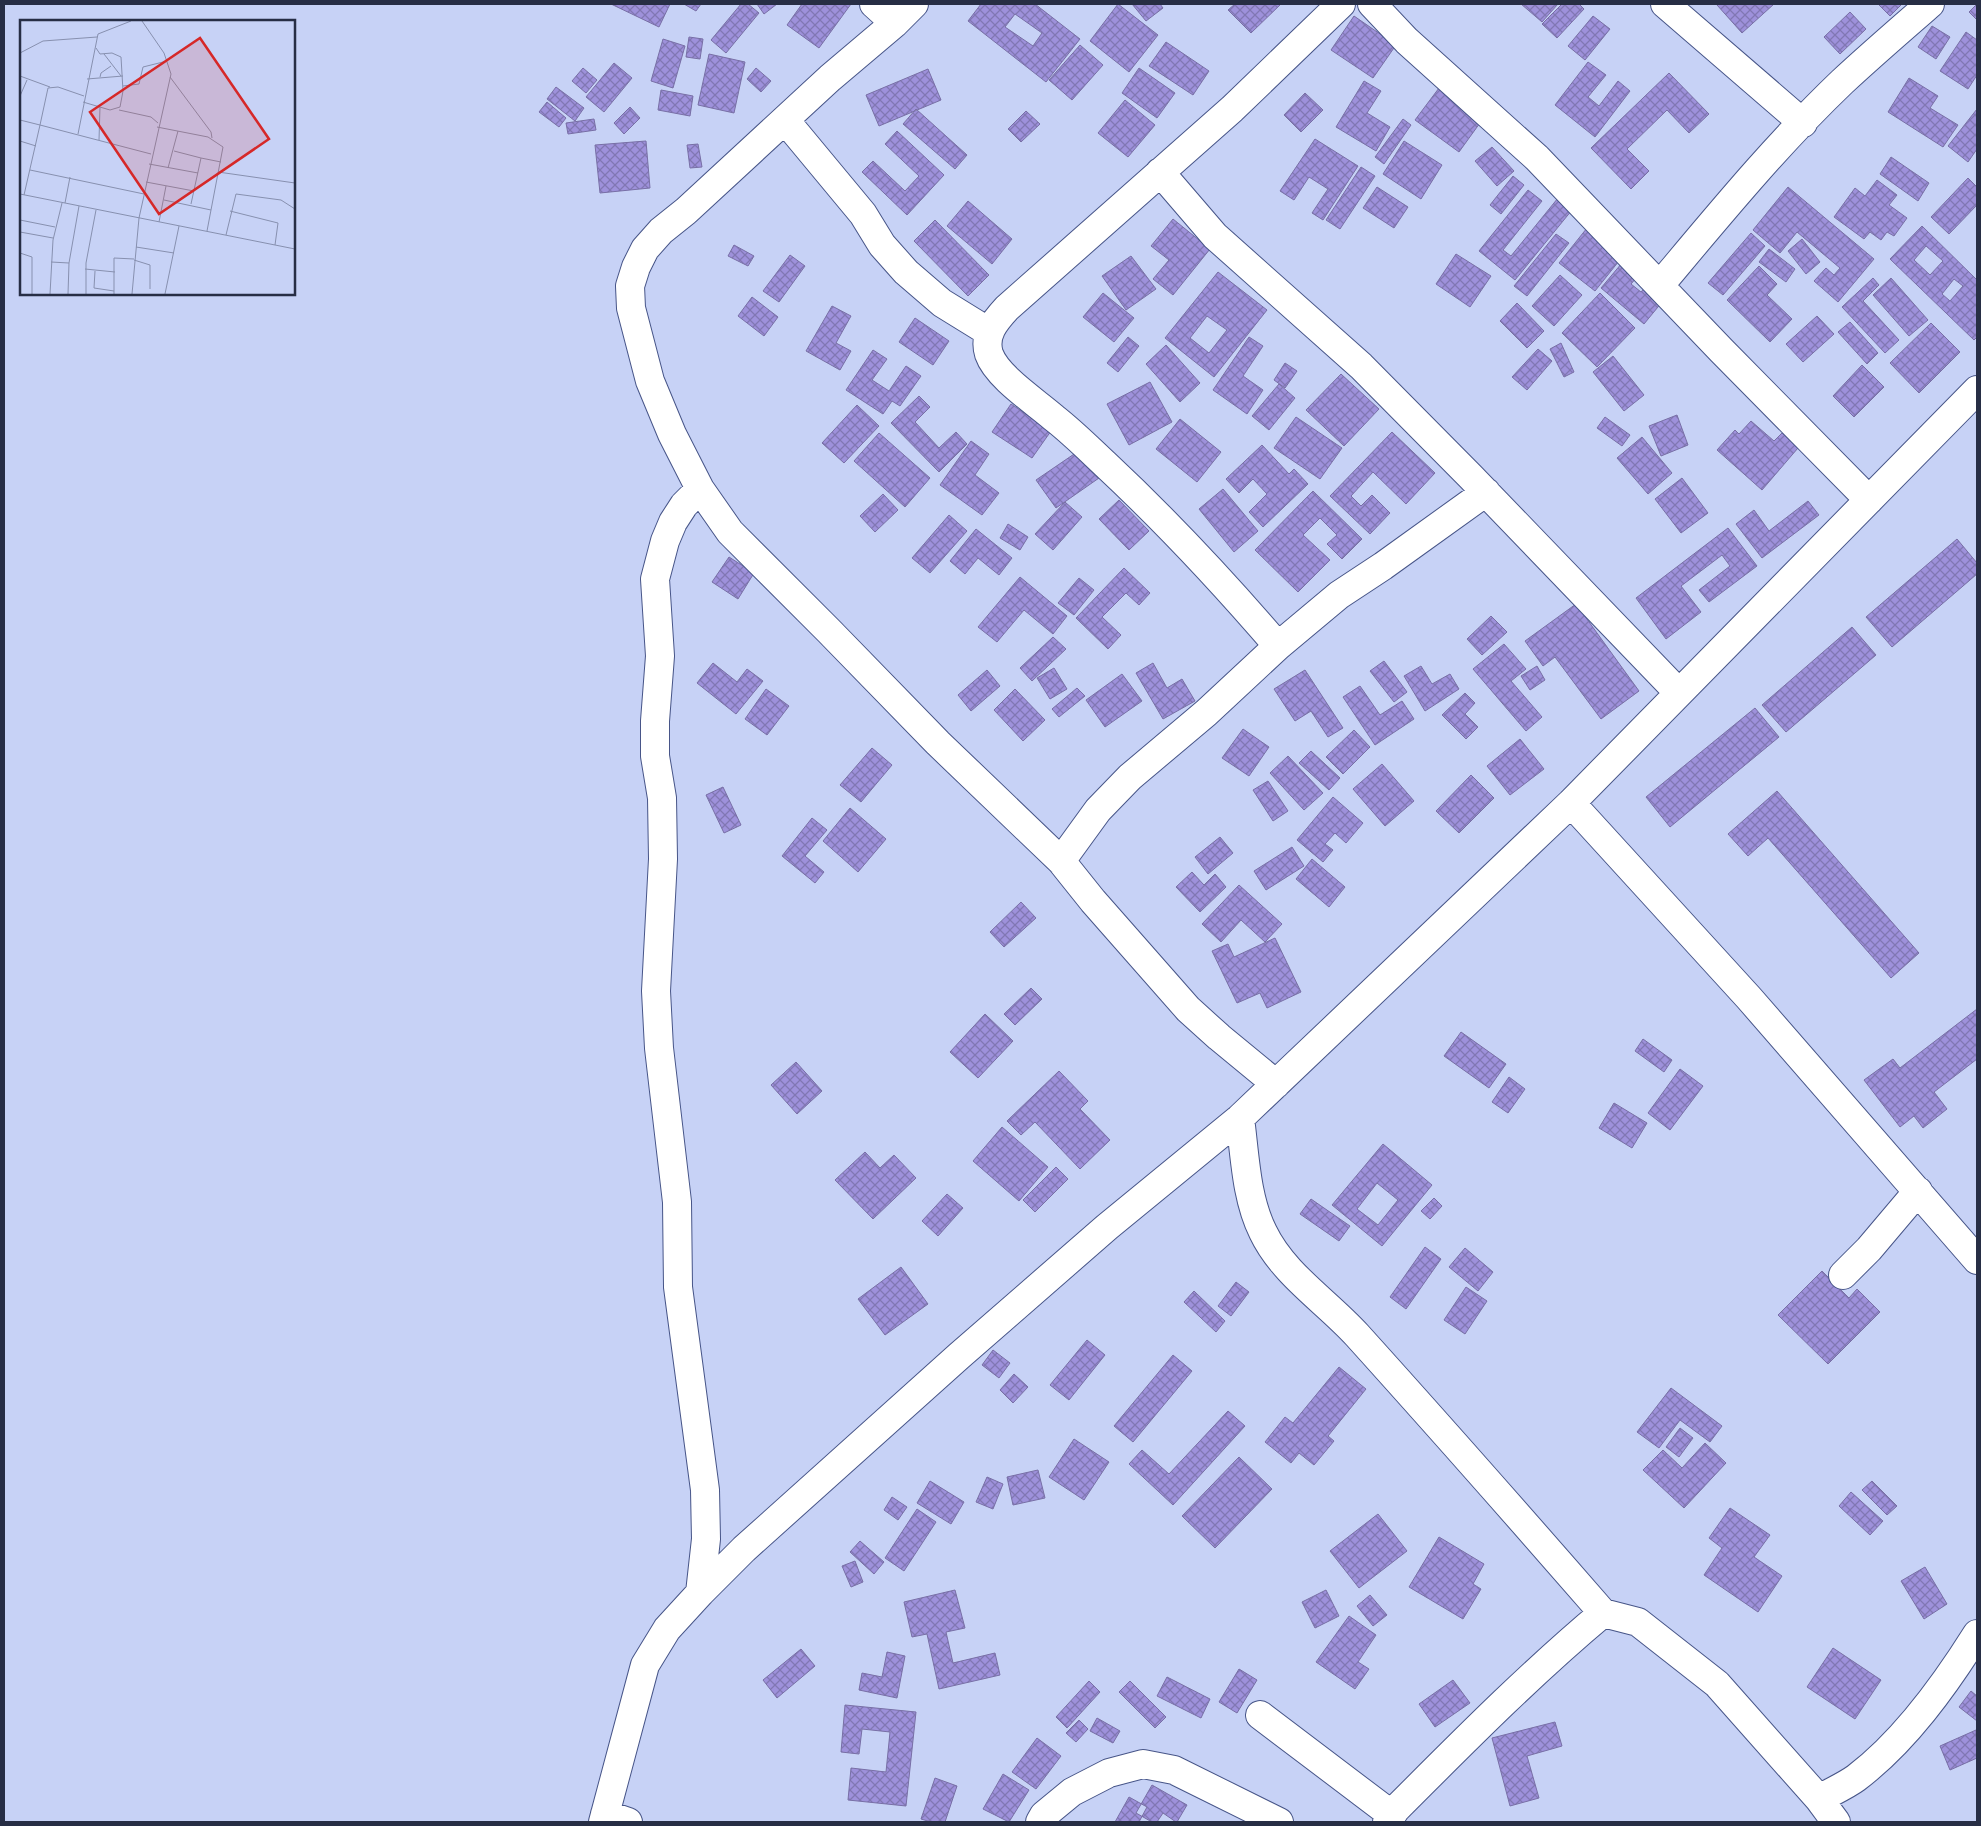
<svg xmlns="http://www.w3.org/2000/svg" width="1981" height="1826" font-family="'Open Sans',sans-serif">
  <defs>
    <pattern id="building-cross-hatch" width="8" height="8" patternUnits="userSpaceOnUse" patternTransform="scale(1.25)"><rect width="8" height="8" fill="#9e91db"/><path d="M0 0l8 8M0 8l8-8" fill="none" stroke="#8177b3"/></pattern>
  </defs>
  <rect width="100%" height="100%" fill="#c7d2f6"/>
  <!-- building -->
  <path fill="url(#building-cross-hatch)" stroke="#786fa6" fill-rule="evenodd" d="M611,4h59l-11,23z
    M684,4h17l-5,7z
    M741,4h7l11,9 -33,40 -15,-13z
    M757,4h20l-13,10z
    M802,4h49l-32,44 -32,-23z
    M981,4h54l45,35 -34,43 -78,-61zM1015,14l27,19 -9,13 -28,-19z
    M1118,4l40,31 -29,37 -39,-31z
    M1132,4h28l3,4 -17,13z
    M1235,4h46l-30,29 -23,-23z
    M1521,4h37l-16,18z
    M1562,4h17l5,5 -27,29 -15,-14z
    M1718,4h56l-32,29 -25,-28z
    M1878,4h24l-12,12z
    M1977,4v16l-8,-8z
    M1850,12l16,17 -26,25 -16,-17z
    M1354,16l42,29 -23,33 -42,-28z
    M1593,16l17,13 -25,31 -17,-14z
    M1932,26l18,11 -14,22 -18,-12z
    M1966,32l11,8v35l-9,14 -28,-18z
    M689,37l14,2 -3,20 -14,-2z
    M663,39l22,7 -12,42 -22,-7z
    M1166,42l43,29 -16,24 -44,-29z
    M1080,45l23,20 -31,35 -23,-20z
    M709,54l36,8 -11,51 -36,-8z
    M1588,62l18,13 -18,22 11,9 19,-25 12,10 -35,46 -40,-32z
    M614,63l18,15 -28,34 -18,-15z
    M583,68l14,12 -11,13 -14,-12z
    M756,68l15,13 -10,11 -14,-13z
    M1139,68l36,25 -18,25 -35,-25z
    M928,69l13,31 -62,26 -13,-31z
    M1669,73l40,41 -20,19 -22,-23 -40,39 22,22 -18,18 -40,-41z
    M1909,78l29,18 -8,12 28,17 -15,22 -55,-35z
    M1364,81l17,10 -14,22 23,14 -14,24 -40,-24z
    M1442,84l43,32 -26,36 -44,-32z
    M556,87l28,21 -9,13 -28,-22z
    M661,90l32,6 -3,20 -32,-6z
    M1305,93l18,17 -22,22 -17,-17z
    M1125,100l30,25 -27,32 -30,-24z
    M547,102l19,16 -7,9 -20,-15z
    M630,107l10,11 -16,16 -10,-11z
    M916,109l51,46 -12,14 -52,-45z
    M1977,109v40l-9,13 -20,-16z
    M1026,111l14,13 -19,18 -13,-13z
    M594,119l2,11 -28,4 -2,-11z
    M1403,119l8,6 -27,39 -9,-7z
    M897,131l47,44 -37,40 -45,-43 11,-11 32,30 14,-15 -34,-32z
    M1315,139l43,27 -35,54 -11,-7 16,-24 -19,-12 -15,23 -14,-9z
    M646,141l4,47 -50,5 -5,-48z
    M1404,141l38,24 -21,34 -38,-25z
    M698,144l4,23 -12,1 -3,-23z
    M1492,147l22,24 -17,15 -22,-25z
    M1891,157l38,26 -11,18 -38,-27z
    M1361,167l14,9 -35,53 -14,-9z
    M1513,176l11,9 -23,29 -11,-9z
    M1968,178l9,9v18l-28,29 -18,-17z
    M1877,180l20,15 -8,10 18,13 -13,18 -7,-4 -6,8 -11,-8 -6,7 -30,-22 21,-29 10,8z
    M1377,187l31,20 -14,21 -31,-20z
    M1788,187l86,72 -36,43 -24,-21 12,-13 8,7 6,-7 -43,-36 -17,21 -27,-23z
    M1528,190l14,11 -39,49 8,6 47,-58 14,12 -57,70 -36,-29z
    M968,201l44,38 -20,25 -45,-38z
    M1173,219l37,30 -37,46 -20,-16 16,-19 -18,-14z
    M935,220l54,55 -21,21 -54,-55z
    M1591,223l36,28 -32,40 -36,-28z
    M1922,226l55,54v57l-3,3 -84,-81zM1926,246l17,15 -13,14 -16,-15zM1954,279l9,7 -13,15 -8,-7z
    M1751,233l14,13 -42,49 -15,-12z
    M1556,234l13,9 -42,53 -13,-10z
    M1802,239l18,23 -14,12 -18,-23z
    M734,245l20,11 -6,10 -20,-10z
    M1769,249l26,20 -9,13 -27,-20z
    M1456,254l35,22 -21,31 -34,-23z
    M790,255l15,11 -26,36 -16,-11z
    M1131,256l25,33 -30,21 -24,-34z
    M1627,257l16,13 -12,14 10,8 9,-10 17,14 -23,28 -43,-36z
    M1759,266l18,18 -10,11 25,24 -22,23 -43,-42z
    M1218,272l49,38 -53,67 -49,-39zM1207,316l20,14 -18,23 -19,-15z
    M1560,275l22,20 -28,31 -22,-20z
    M1873,278l6,7 -16,16 36,39 -14,13 -43,-46z
    M1891,278l37,42 -19,16 -36,-41z
    M1103,293l31,25 -20,24 -31,-25z
    M1600,293l35,35 -38,39 -35,-34z
    M752,297l26,20 -14,19 -26,-20z
    M1517,303l27,28 -17,17 -27,-27z
    M832,306l19,10 -15,27 15,8 -11,19 -34,-19z
    M1817,316l17,18 -31,28 -17,-18z
    M915,318l34,23 -16,24 -34,-23z
    M1850,322l28,31 -11,11 -29,-32z
    M1931,323l29,29 -41,41 -29,-30z
    M1128,337l11,9 -21,26 -11,-9z
    M1249,337l14,9 -20,30 20,14 -16,24 -34,-24z
    M1561,343l13,29 -10,5 -14,-28z
    M1166,345l34,38 -20,19 -34,-38z
    M1538,349l14,12 -25,29 -15,-13z
    M873,350l14,9 -15,21 17,11 17,-25 15,10 -21,30 -8,-5 -9,13 -37,-24z
    M1613,356l31,39 -20,16 -31,-39z
    M1285,363l12,8 -12,17 -11,-8z
    M1862,365l22,22 -30,30 -21,-21z
    M1341,374l38,35 -35,37 -38,-36z
    M1150,382l22,40 -43,23 -22,-41z
    M1279,384l16,14 -26,32 -17,-14z
    M919,396l11,11 -15,15 24,26 17,-16 11,12 -28,28 -48,-49z
    M1011,404l40,27 -19,27 -40,-26z
    M857,405l22,21 -35,37 -22,-20z
    M1677,415l11,30 -27,11 -12,-30z
    M1296,417l46,31 -22,31 -46,-31z
    M1605,417l25,18 -8,11 -25,-18z
    M1180,419l41,33 -24,30 -41,-33z
    M1751,421l23,20 8,-8 16,15 -36,42 -45,-40 18,-20 4,4z
    M1392,432l43,41 -29,31 -33,-32 -22,24 10,10 11,-11 18,18 -20,21 -40,-38z
    M879,433l51,45 -25,29 -51,-46z
    M1642,437l30,36 -24,21 -31,-36z
    M971,441l18,13 -14,21 24,18 -17,22 -42,-30z
    M1262,445l27,29 5,-5 14,15 -45,43 -14,-15 18,-18 -14,-15 -14,14 -13,-14z
    M1080,450l19,28 -43,30 -20,-28z
    M1682,478l26,35 -27,20 -26,-34z
    M1223,489l35,42 -24,21 -35,-43z
    M1313,491l49,48 -20,20 -15,-15 10,-9 -17,-17 -17,17 27,25 -32,32 -43,-42z
    M883,494l15,16 -23,22 -15,-16z
    M1119,500l30,31 -20,19 -30,-31z
    M1808,501l11,14 -57,43 -26,-34 18,-14 15,21z
    M1065,502l17,15 -29,33 -18,-16z
    M949,515l18,16 -37,42 -18,-15z
    M1008,524l20,13 -8,13 -20,-12z
    M1728,528l29,38 -48,36 -10,-12 31,-24 -8,-11 -41,31 20,26 -35,27 -30,-41z
    M976,529l36,29 -13,17 -21,-17 -13,16 -15,-13z
    M1957,539l20,24v11l-85,73 -26,-30z
    M729,557l25,16 -16,26 -26,-17z
    M1124,568l26,25 -11,12 -13,-12 -24,24 19,18 -13,14 -32,-31z
    M1020,577l47,39 -14,18 -29,-24 -27,32 -19,-15z
    M1079,578l15,12 -20,25 -16,-12z
    M1576,604l63,87 -38,28 -46,-62 -12,9 -18,-25z
    M1491,616l16,16 -25,23 -15,-16z
    M1852,627l24,28 -90,77 -24,-27z
    M1053,637l13,12 -34,32 -12,-13z
    M1504,644l22,25 -15,12 31,36 -16,14 -53,-62z
    M1384,661l23,31 -13,10 -24,-31z
    M713,663l24,19 10,-13 16,12 -27,33 -39,-31z
    M1153,663l14,25 15,-9 13,22 -32,18 -27,-46z
    M1421,666l11,18 18,-10 9,15 -34,22 -21,-35z
    M1537,666l8,14 -15,10 -9,-14z
    M1054,668l13,21 -17,10 -13,-21z
    M987,670l13,16 -29,25 -13,-16z
    M1305,670l38,58 -15,9 -17,-26 -16,10 -21,-32z
    M1122,674l20,27 -37,26 -19,-27z
    M1360,686l20,29 22,-14 12,18 -39,26 -32,-48z
    M1077,688l8,8 -26,21 -7,-8z
    M766,689l23,17 -22,29 -22,-16z
    M1015,689l30,31 -22,21 -29,-31z
    M1465,693l10,10 -10,11 13,13 -12,12 -24,-24z
    M1755,708l24,29 -109,90 -24,-30z
    M1243,729l26,18 -20,29 -27,-18z
    M1354,730l16,17 -27,27 -17,-17z
    M1520,739l24,30 -34,26 -23,-29z
    M872,748l20,17 -31,37 -21,-17z
    M1311,751l29,27 -11,12 -30,-27z
    M1288,756l35,37 -19,17 -34,-37z
    M1382,764l32,37 -29,25 -32,-37z
    M1471,775l23,23 -35,35 -23,-22z
    M1268,781l20,30 -15,10 -20,-31z
    M723,787l18,38 -17,8 -18,-38z
    M1777,791l142,162 -28,25 -123,-140 -20,18 -20,-22z
    M1333,797l30,26 -17,20 -11,-10 -10,11 8,6 -10,12 -26,-22z
    M850,808l36,31 -28,33 -35,-31z
    M812,818l15,12 -22,26 19,16 -9,11 -33,-27z
    M1220,837l13,16 -25,21 -13,-17z
    M1292,847l12,19 -38,24 -12,-19z
    M1312,859l33,28 -16,20 -33,-28z
    M1192,872l12,13 11,-11 11,13 -26,25 -24,-25z
    M1239,885l43,39 -17,18 -24,-22 -20,22 -19,-18z
    M1021,902l15,16 -32,29 -14,-15z
    M1275,938l26,54 -34,16 -7,-15 -23,10 -25,-52 16,-7 6,13z
    M1031,988l11,11 -27,26 -11,-11z
    M1977,1009v50l-43,33 13,17 -24,19 -9,-12 -14,11 -36,-47 29,-21 7,9z
    M985,1014l28,27 -35,37 -28,-26z
    M1461,1032l45,32 -17,24 -45,-32z
    M1643,1039l29,21 -8,12 -29,-21z
    M796,1062l26,29 -25,23 -26,-29z
    M1680,1069l23,17 -33,44 -22,-17z
    M1059,1071l29,30 -8,8 30,31 -30,29 -45,-47 -14,13 -14,-14z
    M1509,1077l16,12 -17,24 -16,-11z
    M1614,1103l33,20 -15,25 -33,-20z
    M1002,1127l46,40 -29,34 -46,-40z
    M1383,1144l49,41 -50,61 -50,-41zM1377,1183l21,17 -20,25 -21,-16z
    M865,1152l15,16 14,-13 22,23 -43,41 -38,-39z
    M1056,1167l12,12 -33,33 -12,-12z
    M947,1194l16,14 -25,28 -16,-15z
    M1434,1198l8,8 -12,13 -9,-8z
    M1311,1199l39,27 -11,15 -39,-27z
    M1425,1247l16,12 -35,50 -16,-12z
    M1465,1248l28,24 -15,19 -29,-24z
    M901,1267l27,37 -43,31 -27,-36z
    M1822,1271l27,27 8,-9 23,23 -52,52 -50,-49z
    M1236,1282l13,10 -18,24 -13,-10z
    M1466,1287l21,14 -22,33 -21,-14z
    M1194,1291l31,30 -9,11 -32,-30z
    M1087,1340l18,15 -36,45 -19,-15z
    M993,1350l17,13 -11,15 -17,-13z
    M1173,1355l19,16 -59,71 -19,-16z
    M1339,1367l27,22 -38,47 6,5 -20,24 -15,-12 -8,10 -26,-21 20,-25 8,6z
    M1014,1374l14,13 -15,16 -13,-13z
    M1671,1388l51,38 -12,16 -30,-22 -21,28 -22,-16z
    M1228,1411l17,15 -72,79 -44,-41 13,-14 27,24z
    M1680,1428l13,10 -14,19 -13,-10z
    M1074,1439l35,23 -25,38 -35,-23z
    M1705,1443l21,20 -42,45 -41,-38 20,-20 19,18z
    M1239,1457l33,32 -57,59 -33,-32z
    M1038,1470l7,28 -32,7 -6,-28z
    M987,1477l16,7 -10,25 -17,-7z
    M930,1481l34,21 -13,22 -34,-21z
    M1872,1481l25,25 -10,9 -25,-25z
    M1851,1492l32,29 -13,14 -31,-29z
    M892,1497l15,10 -9,13 -14,-10z
    M1730,1508l40,27 -16,22 28,19 -24,36 -54,-37 18,-27 -13,-10z
    M917,1509l19,13 -32,49 -19,-13z
    M1378,1514l29,37 -48,37 -29,-37z
    M1439,1537l45,27 -11,20 8,5 -18,30 -54,-32z
    M860,1541l24,21 -10,12 -24,-22z
    M855,1561l8,21 -12,5 -9,-21z
    M1925,1567l22,37 -23,15 -23,-38z
    M955,1590l10,38 -19,4 7,31 42,-10 5,22 -61,14 -12,-55 -15,3 -8,-35z
    M1326,1590l13,26 -24,12 -13,-26z
    M1370,1595l17,20 -14,11 -16,-20z
    M1349,1616l27,19 -18,27 11,7 -14,20 -39,-27z
    M1833,1648l48,32 -26,39 -48,-32z
    M801,1649l14,17 -38,32 -14,-18z
    M887,1652l18,4 -8,42 -38,-8 3,-17 20,4z
    M1239,1669l18,11 -20,33 -18,-11z
    M1167,1677l43,22 -9,19 -44,-22z
    M1453,1680l17,23 -35,24 -16,-23z
    M1089,1681l11,11 -33,36 -11,-11z
    M1130,1681l36,36 -11,11 -36,-36z
    M1971,1691l6,5v25l-18,-14z
    M845,1705l71,7 -10,94 -58,-6 3,-32 35,4 4,-40 -28,-3 -3,25 -18,-2z
    M1097,1718l23,13 -7,12 -23,-12z
    M1079,1720l9,9 -12,13 -10,-9z
    M1555,1722l7,24 -35,10 12,42 -29,8 -18,-68z
    M1976,1730l1,28 -27,12 -10,-24z
    M1037,1738l24,18 -25,33 -24,-17z
    M1003,1774l26,16 -20,32 -26,-13z
    M935,1778l22,8 -12,36h-14l-10,-3z
    M1152,1785l35,20 -10,17h-25l-16,-9z
    M1129,1797l18,10 -8,15h-24z
    M1163,1813l13,9h-19z"/>
  <g fill="none" stroke-linecap="round" stroke-linejoin="round">
    <!-- street casing -->
    <g stroke="#475588" stroke-width="30">
      <path id="street" d="M874,4l21,19
        M914,4l-19,19 -65,55 -144,133 -25,20 -16,18 -9,18 -6,19 1,22 19,73 22,53 28,55 30,43 99,99 109,112 123,118 32,40 95,108 31,28 57,47
        M1372,4l35,37 130,117 185,193 147,149
        M1665,4l138,119
        M785,120l78,94 19,31 24,27 36,31 47,29
        M1160,172l55,64 146,130 110,111 208,216
        M1660,285c58,-69 116,-140 182,-203 29,-27 58,-52 88,-78
        M1278,646c-55,-64 -112,-125 -173,-182 -17,-16 -33,-32 -51,-46 -18,-16 -57,-41 -65,-64 -6,-19 6,-33 18,-46l225,-199 109,-105
        M1571,803l178,195 228,262
        M1061,861l37,-51 32,-33 76,-64 72,-67 61,-51 44,-29 103,-74
        M1240,1118c5,38 6,80 23,114 20,42 63,69 94,103 83,92 165,185 246,278
        M1843,1275l26,-26 49,-58
        M700,1593l6,-54 -1,-49 -27,-203 -1,-85 -18,-154 -3,-57 7,-132 -1,-61 -7,-42v-35l5,-65 -5,-77 10,-38 8,-19 11,-17 16,-16
        M1260,1715l132,100
        M1819,1799c12,-7 26,-13 37,-21 49,-37 89,-93 121,-144
        M605,1814l23,8
        M603,1822l42,-157 22,-36 33,-36 44,-44 215,-193 148,-129 133,-109 331,-315 406,-413
        M1040,1822l4,-7 28,-23 37,-19 34,-9 31,6 105,52
        M1387,1822l9,-13c67,-67 134,-135 207,-196l35,9 79,62 102,115 17,23"/>
    </g>
    <!-- street -->
    <use href="#street" stroke="#fff" stroke-width="28"/>
  </g>
  <!-- overview -->
  <g transform="translate(20 20)">
    <rect width="275" height="275" fill="#c7d2f6"/>
    <path fill="none" stroke="#8790af" stroke-width="1" d="M0,33l23,-12 54,-4M84,34l17,22M0,56l30,11M80,57l1,-4 10,-7M150,57l41,55 1,6M67,59l36,-3M103,66l16,-2 4,-17 24,-6M0,76l7,-16M64,76l-26,-9 -10,1 -8,37 111,29M63,82l27,8 10,-3 3,-16 -2,-34 -9,-4 -12,1 -4,-6M99,90l32,7 7,6M0,100l20,5 -16,70M137,107l51,10 15,10 -16,84M58,114l20,-100 33,-13M79,120l1,-33M0,121l16,5M154,131l27,7 -10,46M181,138l20,4M129,144l49,9M148,148l10,-37M10,150l114,24M198,152l77,11M126,162l48,9M0,174l275,55M144,180l47,10M45,183l5,-26M210,191l48,12 -3,22M0,200l35,7M139,202l7,-36M0,212l33,6M206,215l10,-41 45,6 14,9M116,227l38,6M0,233l12,4v37M114,240l16,5v24M31,242l18,1M65,249l30,3M75,251l-1,17 20,3M30,274l3,-54 9,-37M48,274l1,-31 10,-57M66,274v-31l10,-53M94,274v-36l20,1M112,274l7,-76 32,-144 -7,-21 -22,-32M145,274l14,-68"/>
    <path fill="#d62828" fill-opacity="0.15" stroke="#d62828" stroke-width="2.5" d="M180,18l69,101 -110,75 -69,-102z"/>
    <rect width="275" height="275" fill="none" stroke="#272e45" stroke-width="2.5"/>
  </g>
  <!-- border -->
  <rect width="1981" height="1826" fill="none" stroke="#272e45" stroke-width="10"/>
</svg>
